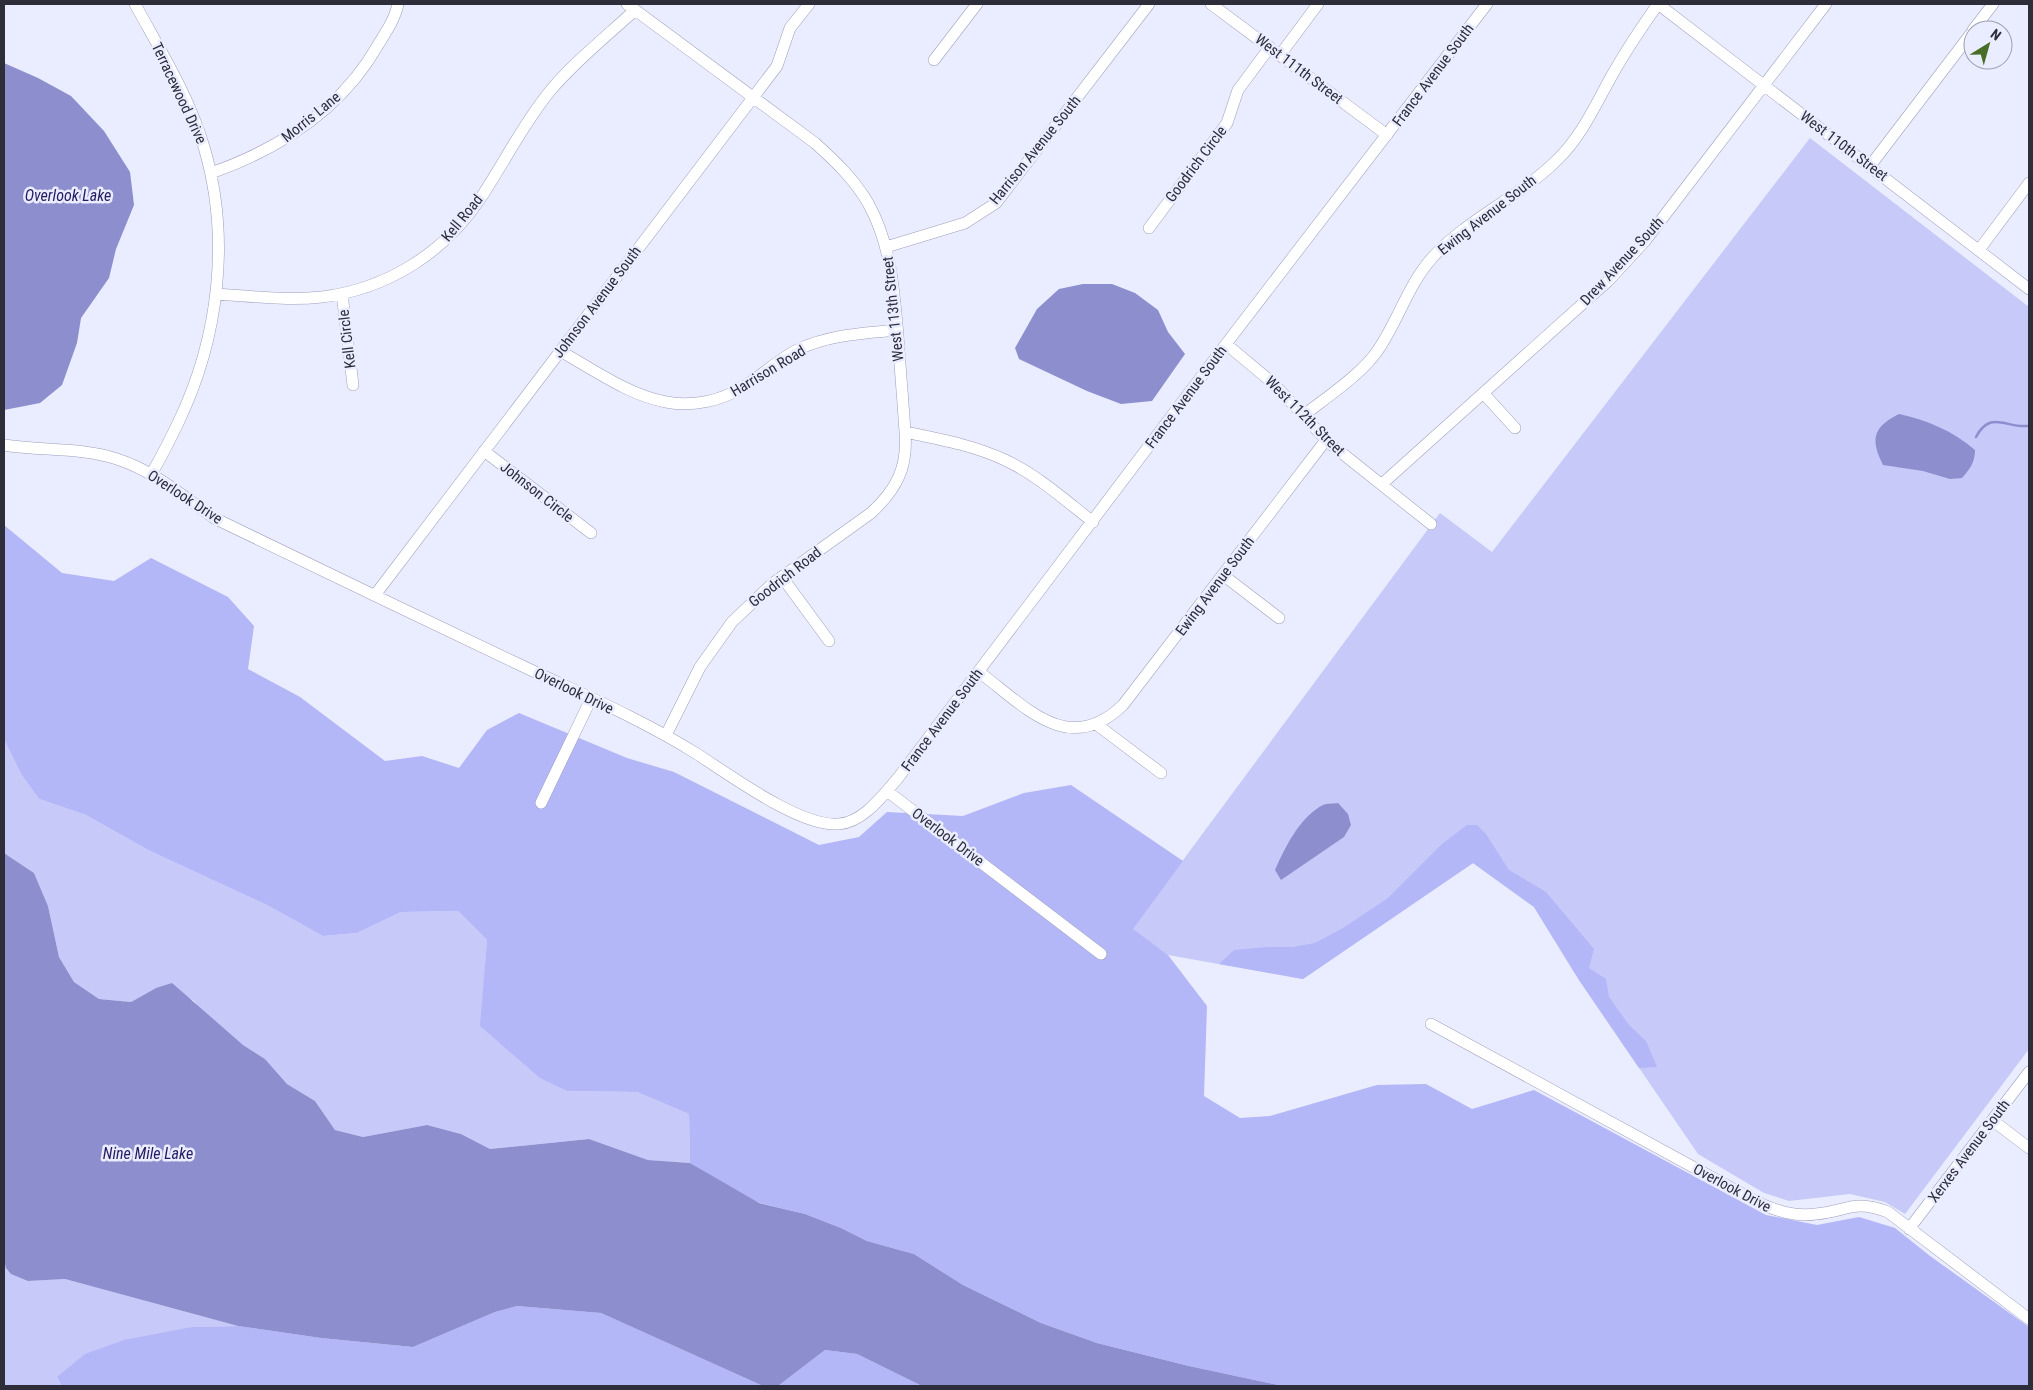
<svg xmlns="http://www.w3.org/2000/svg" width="2033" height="1390" font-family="'Roboto Condensed',sans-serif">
  <rect width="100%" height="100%" fill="#eaecff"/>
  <!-- green -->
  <path fill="#c7c9f9" d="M1810,138l219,169v742l-124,165 -20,-12 -35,-8 -61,7 -25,-8 -66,-39 -119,-174 -45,-73 -61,-44 -170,116 -135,-24 -36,-26 308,-416 52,39z
    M4,739l17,35 18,25 47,16 62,35 119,55 56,31 34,-3 44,-21 57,-1 29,29 -6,86 86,65 70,1 52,22 1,49 -42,-3 -59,-21 -99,10 -29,-15 -34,-9 -64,12 -28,-7 -20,-29 -28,-17 -22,-25 -22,-14 -40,-33 -10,-12 -37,-12 -25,14 -32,-3 -25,-17 -15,-25 -11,-51 -14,-33 -30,-20z
    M4,1260l2,5 22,16 37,-2 173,47 -46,1 -135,50 5,9h-58z"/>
  <!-- forest -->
  <path fill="#b3b6f7" d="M4,525l58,48 52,8 37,-23 77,39 26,29 -6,43 52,28 85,64 37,-5 37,12 28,-38 32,-17 108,45 47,14 145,73 40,-8 28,-25 76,4 61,-23 47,-8 112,76 -50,68 35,26 39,51 -3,90 36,22 30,-2 107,-31 49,-1 46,25 62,-19 232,125 51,10 42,-8 36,11 35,28 99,71v59h-746l-94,-20 -92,-23 -56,-20 -78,-38 -49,-31 -47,-13 -26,-13 -36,-14 -53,-13 -62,-38 -1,-49 -52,-22 -70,-1 -27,-13 -60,-52 7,-86 -29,-29 -57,1 -44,21 -34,3 -56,-31 -119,-55 -62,-35 -47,-16 -18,-25 -17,-35z
    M1467,825h10l9,9 23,36 37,22 48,57 -5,19 17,11 3,18 20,28 17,16 11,26 -18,1 -60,-88 -45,-73 -61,-44 -170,116 -84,-15 15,-14 33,-3h26l22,-4 28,-15 45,-30 54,-54z
    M517,1306l84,7 162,73h-701l-5,-9 28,-23 39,-14 68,-13 46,-1 83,12 92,9 82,-35z
    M825,1350l32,4 65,32h-144z"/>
  <!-- water -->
  <path fill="#8c8ecd" d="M4,63l34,15 33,18 33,35 26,41 4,33 -18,44 -7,29 -28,40 -4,25 -15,42 -22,18 -36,7z
    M1083,284h29l23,9 23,17 10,22 17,22 -33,47 -31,3 -34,-13 -68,-32 -4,-11 22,-39 22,-20z
    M1899,414c28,6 54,17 76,36 0,12 -5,19 -13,28l-12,1 -27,-8 -40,-6c-13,-26 -10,-38 16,-51z
    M1338,803l10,11 3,11 -7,12 -63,43 -6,-10c11,-24 24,-52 48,-65 4,-2 10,-1 15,-2z
    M4,853l30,20 14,33 11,51 15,25 25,17 32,3 25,-14 16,-5 71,62 22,14 22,25 28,17 20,29 28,7 64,-12 34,9 29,15 99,-10 59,21 42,3 69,40 46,11 36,14 26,13 47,13 49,31 78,38 56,20 92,23 94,20h-361l-65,-32 -32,-4 -47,36h-15l-162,-73 -84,-7 -22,6 -82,35 -92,-9 -83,-12 -173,-47 -37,2 -17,-7 -5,-6 -2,-8z"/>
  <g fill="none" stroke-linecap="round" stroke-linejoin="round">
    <!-- stream -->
    <path stroke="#8c8ecd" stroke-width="2.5" d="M1976,437c14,-27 30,-9 51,-11"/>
    <!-- minor casing -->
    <g stroke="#9d9fbd" stroke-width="12">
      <path id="minor" d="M135,4c25,46 54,92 69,143 27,91 15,191 -26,276 -8,17 -17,34 -26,50
        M627,4l188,139c20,18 39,36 53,60 23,41 26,87 30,133 2,32 5,64 7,96 34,7 68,13 100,28 32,15 60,40 88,62
        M1211,4l176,131
        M1658,4l371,285
        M1973,30l20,-26
        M1280,55l38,-51
        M934,60l43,-56
        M1870,166l103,-135
        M211,173c68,-24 130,-63 167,-128 8,-13 17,-26 20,-41
        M1149,228l78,-105 11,-33 32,-43
        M886,247l79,-24 31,-20 153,-199
        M1979,250l50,-67
        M216,294c34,2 71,7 106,3 65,-8 122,-44 158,-98 24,-36 43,-75 70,-108 25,-30 57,-55 85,-81
        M342,294l11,91
        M1226,344l48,40 54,58 103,82
        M560,351c33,18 68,44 106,51 26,5 55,-1 77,-15 19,-11 34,-27 54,-37 31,-15 66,-17 100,-20
        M1484,394l31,34
        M1304,415c23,-18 59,-42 74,-65 20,-29 30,-65 54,-92 35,-39 88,-61 125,-98 24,-23 38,-54 54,-83 14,-25 30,-49 47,-73
        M4,445c37,6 77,2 113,14 37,12 66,37 97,59 101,49 201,97 302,145 61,29 124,55 181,91 33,21 103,73 141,70 25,-1 45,-29 60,-46l328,-434 261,-340
        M484,451l107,82
        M1382,484l226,-203 37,-40 181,-237
        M1223,575l56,43
        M782,577l47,64
        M375,595l402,-529 13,-38 19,-24
        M979,672c46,34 89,86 144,33l203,-265
        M1096,724l65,49
        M666,735l34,-68 32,-45 40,-38 99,-71c26,-24 37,-46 34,-81
        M887,791l214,163
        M541,803l50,-104
        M1431,1024l328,179c18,8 36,14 57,11 32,-3 37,-15 72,-2l141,107
        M1992,1120l37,28
        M1909,1229l120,-157"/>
    </g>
    <!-- minor -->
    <use href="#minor" stroke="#fff" stroke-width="11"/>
  </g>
  <g text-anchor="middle" stroke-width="5" stroke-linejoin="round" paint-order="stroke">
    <!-- street labels -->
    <g font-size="15" fill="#2d2e3a" stroke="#eaecff">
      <text transform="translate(1299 69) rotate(37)" y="5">West 111th Street</text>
      <text transform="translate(1433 75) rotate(-53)" y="5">France Avenue South</text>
      <text transform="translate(179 93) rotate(65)" y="5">Terracewood Drive</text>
      <text transform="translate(311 117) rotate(-39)" y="5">Morris Lane</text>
      <text transform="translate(1844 146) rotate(37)" y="5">West 110th Street</text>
      <text transform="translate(1035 150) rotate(-51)" y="5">Harrison Avenue South</text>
      <text transform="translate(1196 164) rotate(-53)" y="5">Goodrich Circle</text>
      <text transform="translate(1487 215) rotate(-38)" y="5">Ewing Avenue South</text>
      <text transform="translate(462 218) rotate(-51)" y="5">Kell Road</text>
      <text transform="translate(1622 261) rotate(-47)" y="5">Drew Avenue South</text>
      <text transform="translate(597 302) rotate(-53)" y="5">Johnson Avenue South</text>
      <text transform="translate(893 309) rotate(-96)" y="5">West 113th Street</text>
      <text transform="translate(347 339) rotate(-97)" y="5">Kell Circle</text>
      <text transform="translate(768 371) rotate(-31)" y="5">Harrison Road</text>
      <text transform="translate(1186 397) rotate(-53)" y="5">France Avenue South</text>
      <text transform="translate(1305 416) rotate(45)" y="5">West 112th Street</text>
      <text transform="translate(537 492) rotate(38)" y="5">Johnson Circle</text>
      <text transform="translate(185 497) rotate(33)" y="5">Overlook Drive</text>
      <text transform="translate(785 577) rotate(-38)" y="5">Goodrich Road</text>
      <text transform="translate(1215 586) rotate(-53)" y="5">Ewing Avenue South</text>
      <text transform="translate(574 691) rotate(26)" y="5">Overlook Drive</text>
      <text transform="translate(942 720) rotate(-53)" y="5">France Avenue South</text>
      <text transform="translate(948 837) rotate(37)" y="5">Overlook Drive</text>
      <text transform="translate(1969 1151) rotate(-53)" y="5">Xerxes Avenue South</text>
      <text transform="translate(1732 1188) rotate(28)" y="5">Overlook Drive</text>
    </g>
    <!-- water labels -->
    <g font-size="16" font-style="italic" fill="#251962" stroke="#eaecff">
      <text x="68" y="201">Overlook Lake</text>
      <text x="148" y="1159">Nine Mile Lake</text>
    </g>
  </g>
  <!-- border -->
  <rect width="2033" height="1390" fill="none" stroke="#2d2e3a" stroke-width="10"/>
  <!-- north arrow -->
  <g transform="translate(1988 45) rotate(37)"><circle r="24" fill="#eaecff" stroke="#9ea0b0"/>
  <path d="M0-4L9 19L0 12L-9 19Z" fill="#486d26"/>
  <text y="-8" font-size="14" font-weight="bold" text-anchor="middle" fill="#2d2e3a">N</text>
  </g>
</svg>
